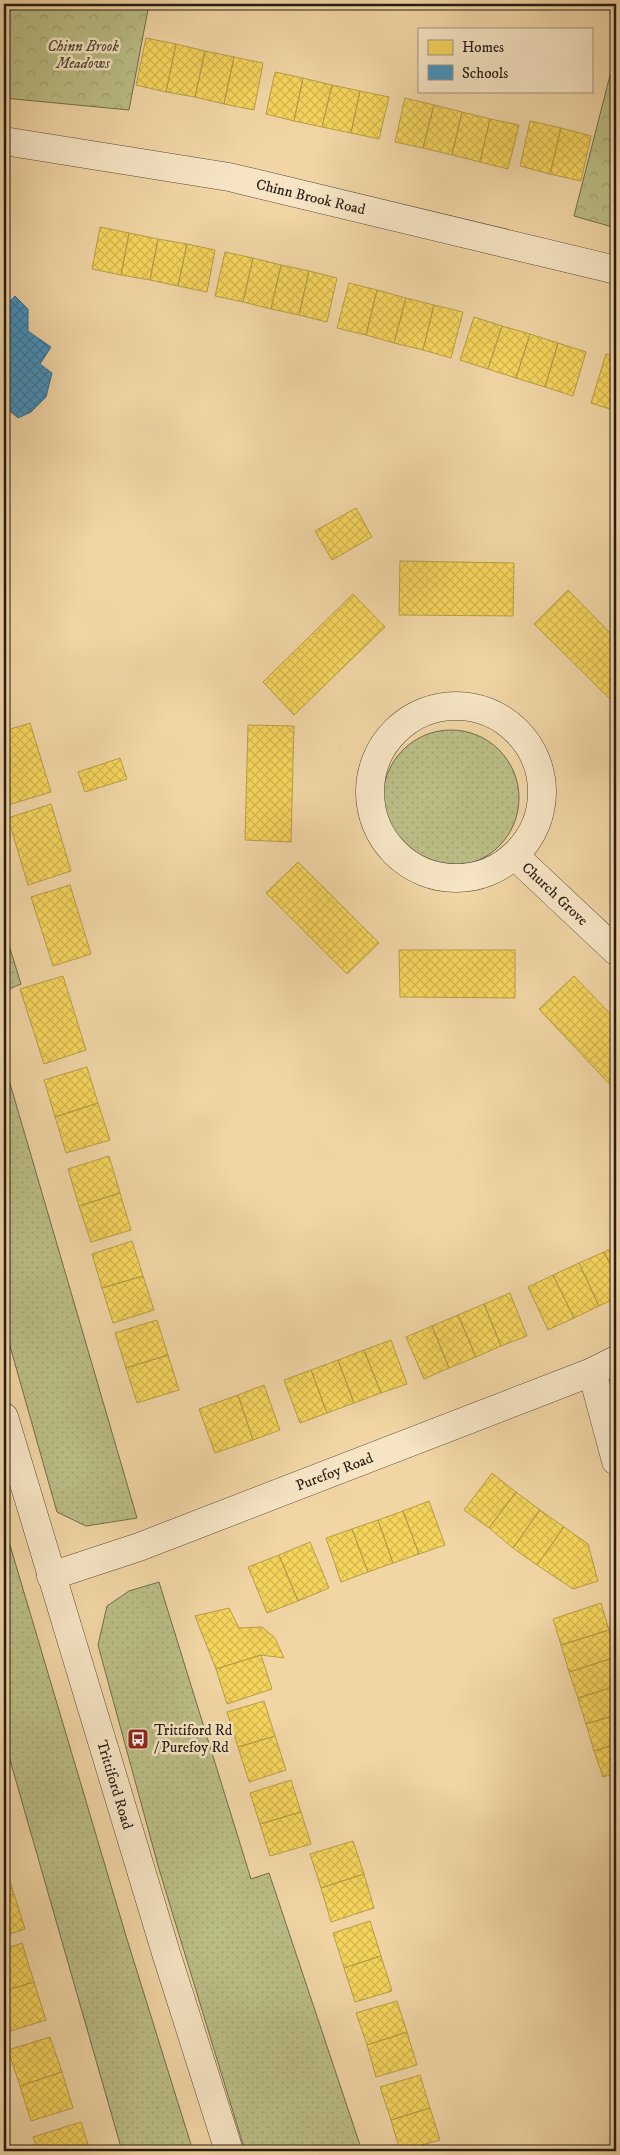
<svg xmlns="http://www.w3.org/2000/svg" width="620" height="2155" font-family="'IM FELL DW Pica',serif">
  <defs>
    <pattern id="grass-dots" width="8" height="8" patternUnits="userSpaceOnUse" patternTransform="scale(1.25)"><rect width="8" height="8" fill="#bbbd86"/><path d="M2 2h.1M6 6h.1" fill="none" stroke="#a1a273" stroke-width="1.8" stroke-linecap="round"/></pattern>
    <pattern id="forest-crowns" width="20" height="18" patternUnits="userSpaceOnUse" patternTransform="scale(1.25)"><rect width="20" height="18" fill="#bbbd86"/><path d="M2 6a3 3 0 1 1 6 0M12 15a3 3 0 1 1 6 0" fill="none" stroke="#a1a273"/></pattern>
    <pattern id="homes-cross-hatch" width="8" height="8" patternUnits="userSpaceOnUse" patternTransform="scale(1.25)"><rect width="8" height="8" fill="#f6d55c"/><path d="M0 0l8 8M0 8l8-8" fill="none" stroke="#d3b64f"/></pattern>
    <pattern id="schools-cross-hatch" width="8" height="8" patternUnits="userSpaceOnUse" patternTransform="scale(1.25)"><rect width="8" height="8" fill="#4393c3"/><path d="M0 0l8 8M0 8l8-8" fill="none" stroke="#38779d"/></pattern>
  </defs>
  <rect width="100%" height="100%" fill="#f1d5a5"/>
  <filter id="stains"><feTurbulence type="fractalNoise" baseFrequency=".004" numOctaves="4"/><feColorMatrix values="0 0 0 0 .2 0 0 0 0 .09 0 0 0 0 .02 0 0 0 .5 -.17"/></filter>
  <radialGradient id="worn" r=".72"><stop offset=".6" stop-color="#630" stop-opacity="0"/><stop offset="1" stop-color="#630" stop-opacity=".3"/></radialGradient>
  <!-- grass -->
  <path fill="url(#grass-dots)" stroke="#706d4c" d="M383 798a68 68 0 1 1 136 0a68 68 0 1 1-136 0Z
    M4,929l17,55 -17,7z
    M4,1063l133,455 -51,8 -29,-14 -53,-187z
    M4,1525l122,411 67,215h-71l-118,-412z
    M159,1582l92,297 18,-6 93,278h-117l-86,-282 -61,-224 9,-39 22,-15z"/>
  <!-- forest -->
  <path fill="url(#forest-crowns)" stroke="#706d4c" d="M4,4h145l-20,106 -125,-12z
    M616,52v176l-42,-12z"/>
  <!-- homes -->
  <path fill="url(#homes-cross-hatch)" stroke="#b79e46" d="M146,38l30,6 -10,48 -30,-7z
    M176,44l29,7 -10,46 -29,-5z
    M205,51l29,6 -10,47 -29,-7z
    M234,57l29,6 -9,47 -30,-6z
    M275,72l28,6 -9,43 -28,-7z
    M303,78l29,7 -10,42 -28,-6z
    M332,85l28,6 -9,42 -29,-6z
    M360,91l29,6 -10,42 -28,-6z
    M405,98l29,7 -11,43 -28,-6z
    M434,105l28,7 -10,43 -29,-7z
    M462,112l28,7 -10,43 -28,-7z
    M490,119l29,6 -11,44 -28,-7z
    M530,121l31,7 -11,46 -30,-8z
    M561,128l30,8 -10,45 -31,-7z
    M100,227l29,6 -8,42 -29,-6z
    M129,233l29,6 -8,41 -29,-5z
    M158,239l29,5 -9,42 -28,-6z
    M187,244l28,6 -8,42 -29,-6z
    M225,252l28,6 -10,44 -28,-6z
    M253,258l28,7 -10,44 -28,-7z
    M281,265l28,6 -10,44 -28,-6z
    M309,271l28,7 -10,44 -28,-7z
    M349,283l28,7 -11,45 -29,-7z
    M377,290l29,8 -12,45 -28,-8z
    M406,298l28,7 -11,45 -29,-7z
    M434,305l29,7 -12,46 -28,-8z
    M474,317l28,9 -14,43 -28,-9z
    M502,326l28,8 -14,44 -28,-9z
    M530,334l28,9 -13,44 -29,-9z
    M558,343l28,9 -13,44 -28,-9z
    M606,354l10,3v54l-25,-8z
    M356,508l16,29 -40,23 -17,-29z
    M400,561l114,2 -1,53 -114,-1z
    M568,590l48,49v66l-82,-81z
    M353,594l32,33 -91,88 -31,-33z
    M30,723l21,69 -43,13 -4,-14v-60z
    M248,725l46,1 -3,116 -46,-2z
    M120,758l7,21 -42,13 -7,-20z
    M51,804l20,67 -43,14 -20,-67z
    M298,862l81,81 -32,31 -81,-81z
    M70,885l21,69 -38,12 -22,-69z
    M399,950h116v48l-115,-1z
    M63,976l23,74 -42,14 -24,-75z
    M574,976l42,44v71l-77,-82z
    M87,1067l11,36 -43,14 -11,-37z
    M98,1103l12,37 -44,13 -11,-36z
    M109,1156l11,37 -41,13 -11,-37z
    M120,1193l11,37 -40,12 -12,-36z
    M132,1241l11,35 -41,12 -10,-34z
    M616,1246v30l-12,-24z
    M604,1252l12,24v22l-17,8 -20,-43z
    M579,1263l20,43 -25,12 -21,-43z
    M553,1275l21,43 -26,12 -20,-43z
    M143,1276l11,34 -41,13 -11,-35z
    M510,1293l17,43 -26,10 -17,-42z
    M484,1304l17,42 -25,11 -18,-42z
    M458,1315l18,42 -27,11 -17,-42z
    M157,1320l11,35 -42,13 -11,-35z
    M432,1326l17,42 -25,11 -18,-42z
    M391,1340l16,44 -26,9 -17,-43z
    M364,1350l17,43 -27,10 -16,-43z
    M168,1355l11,35 -42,13 -11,-35z
    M338,1360l16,43 -27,10 -16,-43z
    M311,1370l16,43 -27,10 -16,-43z
    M264,1385l16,45 -27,10 -15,-45z
    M238,1395l15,45 -38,13 -16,-44z
    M492,1473l24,19 -27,36 -25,-18z
    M516,1492l24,18 -27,38 -24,-20z
    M429,1501l16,44 -26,9 -16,-43z
    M540,1510l24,17 -27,38 -24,-17z
    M403,1511l16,43 -26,9 -15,-43z
    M378,1520l15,43 -25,9 -16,-43z
    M564,1527l24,17 10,37 -25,8 -36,-24z
    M352,1529l16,43 -27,10 -15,-44z
    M310,1542l19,46 -31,13 -19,-46z
    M279,1555l19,46 -31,12 -19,-46z
    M601,1603l8,27 -48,15 -8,-26z
    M229,1608l10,20 23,-1 13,11 9,20 -23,-3 -45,14 -21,-53z
    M609,1630l7,27 -47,15 -8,-27z
    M261,1655l11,34 -45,15 -11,-35z
    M616,1657v29l-38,12 -9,-26z
    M616,1686v29l-30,9 -8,-26z
    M264,1701l11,35 -37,11 -11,-35z
    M616,1715v29l-22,7 -8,-27z
    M275,1736l11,34 -37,12 -11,-35z
    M616,1744v29l-13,4 -9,-26z
    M291,1780l10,32 -41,12 -10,-31z
    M616,1787v22l-6,-20z
    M301,1812l10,32 -41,12 -10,-32z
    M353,1841l11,33 -43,14 -11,-34z
    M4,1863l10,31 -10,3z
    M364,1874l10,34 -43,14 -10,-34z
    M14,1894l11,35 -21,7v-39z
    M370,1921l11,35 -37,12 -11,-35z
    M22,1943l12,39 -30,9v-42z
    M381,1956l11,35 -37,11 -11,-34z
    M34,1982l12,38 -42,13v-42z
    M397,2001l10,31 -40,13 -11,-32z
    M407,2032l10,33 -41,12 -9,-32z
    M50,2037l12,35 -42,14 -12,-36z
    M62,2072l11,36 -42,13 -11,-35z
    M420,2075l10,33 -39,12 -11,-33z
    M430,2108l10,32 -40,11 -9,-31z
    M81,2122l9,29h-52l-5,-14z"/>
  <!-- schools -->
  <path fill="url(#schools-cross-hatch)" stroke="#3a708e" d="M15,296l13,13v22l23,16 -11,17 12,9 -6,24 -15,15 -13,6 -14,-12v-99z"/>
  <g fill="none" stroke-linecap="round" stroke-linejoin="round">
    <!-- minor casing -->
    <g stroke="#584b38" stroke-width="29">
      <g id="minor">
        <path id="s1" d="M4,141l225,36 387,93"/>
        <circle cx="456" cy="792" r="86"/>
        <path id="s2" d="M515,856l101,95"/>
        <path d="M592,1372l24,89"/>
        <path id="s3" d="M4,1417l162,536 63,198"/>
        <path id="s4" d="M51,1576l88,-29 453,-175 24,-12"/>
      </g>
    </g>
    <!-- minor -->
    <use href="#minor" stroke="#f6e4c4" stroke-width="28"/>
  </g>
  <!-- icons -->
  <defs>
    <g id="bus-square" transform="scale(1.125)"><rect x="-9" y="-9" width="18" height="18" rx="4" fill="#8f2418" stroke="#f6e4c4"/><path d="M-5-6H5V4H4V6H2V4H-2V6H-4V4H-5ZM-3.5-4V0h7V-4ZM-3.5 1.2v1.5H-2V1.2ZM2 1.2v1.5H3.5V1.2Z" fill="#fff"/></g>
  </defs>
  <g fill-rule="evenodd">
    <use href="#bus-square" x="138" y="1739"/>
  </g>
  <g text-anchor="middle" stroke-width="5" stroke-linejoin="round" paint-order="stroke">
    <!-- park labels -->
    <g font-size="15" font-style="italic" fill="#524d36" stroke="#f6e4c4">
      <text x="83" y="51">Chinn Brook<tspan x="83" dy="17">Meadows</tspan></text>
    </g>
    <!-- street labels -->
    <g font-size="15" fill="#251d13" stroke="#f6e4c4">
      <text dy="5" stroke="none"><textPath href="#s1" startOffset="312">Chinn Brook Road</textPath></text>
      <text dy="5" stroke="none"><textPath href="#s2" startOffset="55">Church Grove</textPath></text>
      <text dy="5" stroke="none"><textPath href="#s4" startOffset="302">Purefoy Road</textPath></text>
      <text dy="5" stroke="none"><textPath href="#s3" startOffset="384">Trittiford Road</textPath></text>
    </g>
    <!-- poi labels -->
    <g font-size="15" fill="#251d13" stroke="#f6e4c4" text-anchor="start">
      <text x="154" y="1735">Trittiford Rd<tspan x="154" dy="17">/ Purefoy Rd</tspan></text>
    </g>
  </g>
  <!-- margin -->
  <rect width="620" height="2155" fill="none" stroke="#f1d5a5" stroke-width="20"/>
  <rect x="5" y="5" width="610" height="2145" fill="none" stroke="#251d13" stroke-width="2.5"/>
  <rect x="10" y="10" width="600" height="2135" fill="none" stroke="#251d13"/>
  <!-- legend -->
  <rect x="418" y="28" width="175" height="65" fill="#f6e4c4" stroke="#a2947d"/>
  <rect x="428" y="40" width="25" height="15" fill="#f6d55c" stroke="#a2947d"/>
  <text x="462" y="52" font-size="15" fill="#251d13">Homes</text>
  <rect x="428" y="65" width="25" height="15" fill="#4393c3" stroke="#a2947d"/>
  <text x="462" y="78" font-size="15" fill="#251d13">Schools</text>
  <rect width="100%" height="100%" filter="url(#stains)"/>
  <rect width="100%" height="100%" fill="url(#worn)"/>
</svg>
